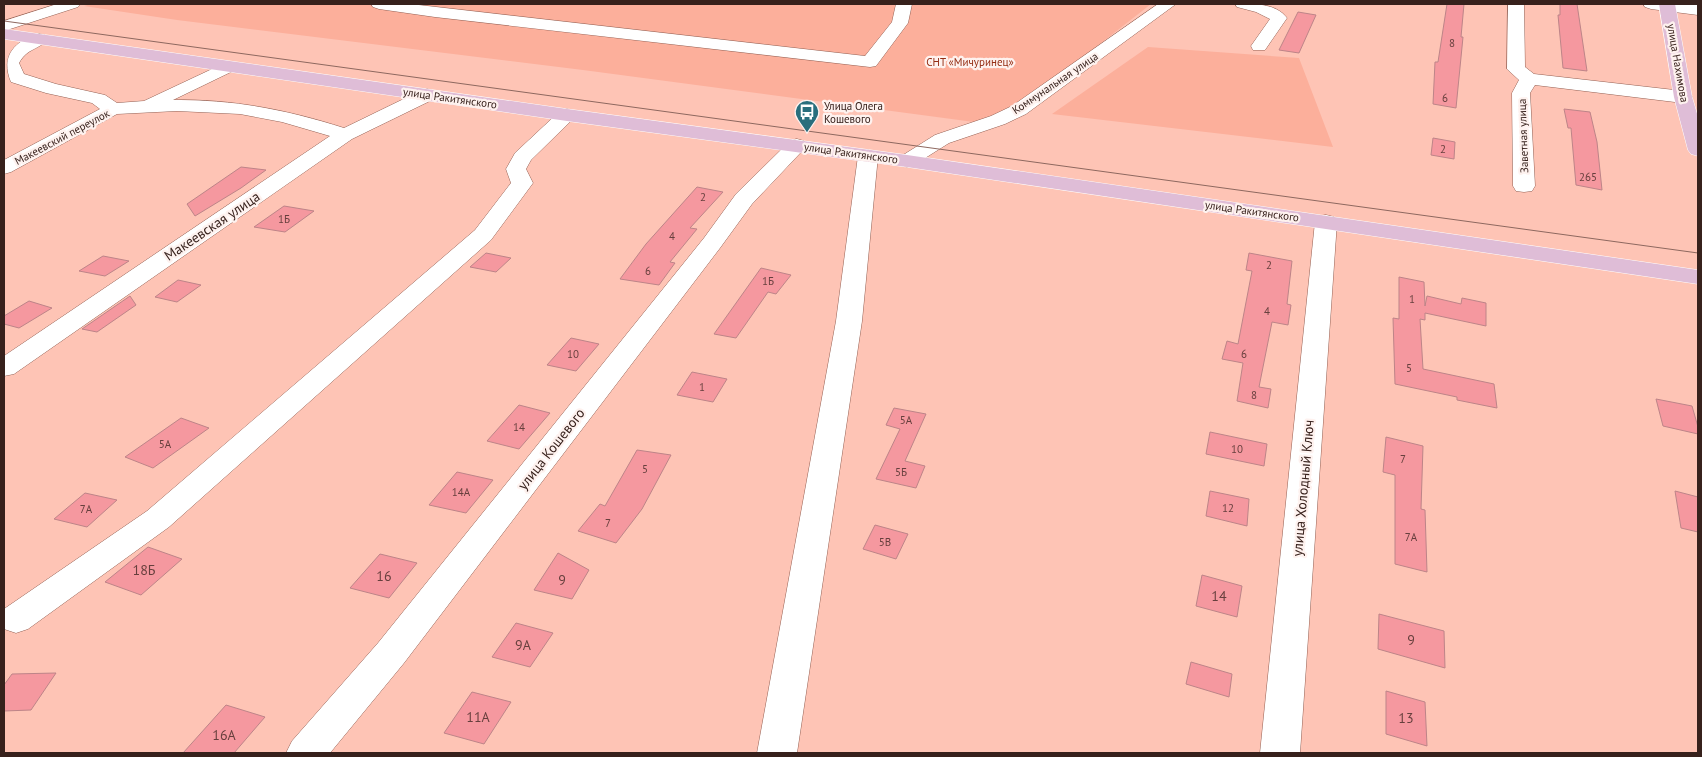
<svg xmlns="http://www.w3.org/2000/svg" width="1702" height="757" font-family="'PT Sans',sans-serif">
  <rect width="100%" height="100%" fill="#fec4b5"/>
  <!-- green -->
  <path fill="#fcaf9b" d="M91,4h1060l-129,101 -48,17 -391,-52 -406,-50 -93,-14z
    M1148,47l151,11 34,89 -281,-33z"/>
  <!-- building -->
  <path fill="#f5989f" stroke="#bd8488" d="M1447,4h17l-3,33h2l-7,71 -23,-4 2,-42h3z
    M1560,4h17l10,67 -24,-3 -5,-53h2z
    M1298,12l18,3 -17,38 -20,-3z
    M1564,109l26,3 7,30 5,48 -26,-5 -5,-57h-3z
    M1433,138l22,4 -1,17 -23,-4z
    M241,167l25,3 -25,18 -46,28 -8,-12z
    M697,187l26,5 -33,36 7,1 -27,33 5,1 -16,22 -39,-6 26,-35z
    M284,206l30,5 -29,21 -31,-5z
    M486,253l25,5 -15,14 -26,-5z
    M1249,253l43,8 -5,43 4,1 -3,20 -16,-3 -13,65 12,2 -3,19 -31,-7 6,-38 -21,-4 5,-18 11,3 14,-73 -6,-1z
    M103,256l26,5 -24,15 -26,-5z
    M761,268l30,7 -15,19 -8,-2 -32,46 -22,-4z
    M1399,277l25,5 1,24 2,-10 34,8 1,-6 24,5v23l-61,-13v7l-5,-1 3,50 71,15 3,24 -40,-8v-3l-62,-13 -2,-66 6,1z
    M178,280l23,5 -24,17 -22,-5z
    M130,296l6,9 -39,27 -15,-3z
    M29,301l23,7 -33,20 -15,-4v-8z
    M571,338l28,6 -23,27 -29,-6z
    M692,372l35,7 -14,23 -36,-7z
    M1656,399l36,7 6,21v7l-35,-8z
    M519,405l31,8 -31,36 -32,-8z
    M894,408l32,6 -21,47 20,5 -9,22 -40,-9 24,-50 -14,-4z
    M181,418l28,10 -56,40 -28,-11z
    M1210,432l57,12 -3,22 -58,-12z
    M1386,437l37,9 -2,63 4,1 2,62 -32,-8v-89l-12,-3z
    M637,450l34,5 -29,54 -26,34 -38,-12 22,-27 5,2z
    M457,472l36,8 -27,33 -37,-8z
    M1210,491l39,8 -2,27 -41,-10z
    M1675,491l23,6v35l-17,-4z
    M85,493l32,7 -30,27 -33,-8z
    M875,525l33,9 -12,25 -33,-10z
    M148,547l34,12 -41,36 -36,-13z
    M558,553l31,17 -17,29 -38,-9z
    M380,554l37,9 -28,35 -39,-10z
    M1202,575l40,11 -5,31 -41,-11z
    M1379,614l65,17 1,37 -67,-19z
    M516,623l37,10 -23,34 -38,-10z
    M1191,662l41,12 -3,23 -43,-13z
    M56,673l-25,37 -27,1v-26l8,-11z
    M1386,691l39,11 2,44 -41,-12z
    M472,692l39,10 -27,42 -40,-11z
    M226,705l39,12 -31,36h-51z"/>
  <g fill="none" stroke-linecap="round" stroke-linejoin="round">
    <!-- minor casing -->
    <g stroke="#946154" stroke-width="1">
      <path id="minor" d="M57,4h23l-2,3 -74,24v-10z
        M371,4h39l455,52 27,-34 4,-18h16l-4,19 -32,43 -6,1 -435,-50 -56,-8 -6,-2z
        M1158,4h18l-150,110 -21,10 -56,19 -35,22 -7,2 -7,-2 -3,-4 3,-4 35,-22 56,-19 21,-10z
        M1235,4c17,-1 41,-1 52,14l-22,32h-12l-2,-4 19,-27 -14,-7 -19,-5z
        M1508,4h16l1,63 9,7 149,17 7,2 2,4 -2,4 -7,2 -148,-18 -5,8 5,93 -3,5 -8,1 -8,-1 -3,-5 -1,-93 7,-13 -12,-11z
        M1643,4l55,1v10l-47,-6 -6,-2z
        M39,34l6,1 2,4c-7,11 -19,8 -28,24l5,11 32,10 49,11 12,8 27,-2 83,-39 6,1 3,4 -3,4 -60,29c59,-1 115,10 171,28l76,-37 7,-2 7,2 2,4 -2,4 -82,40 -338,235 -10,2v-20l326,-220 -48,-14 -42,-8 -63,-3 -60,3 -106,58 -7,2v-14l96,-51 -8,-6 -46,-10 -35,-11c-11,-26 4,-42 28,-48z
        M567,109l7,2 3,4 -46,45 -5,9 7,14 -42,57 -322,287 -141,102 -12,4 -12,-4v-20l143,-98 328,-281 36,-47 -5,-14 9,-16 45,-42z
        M797,139l7,2 3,4 -3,4 -52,55 -32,44 -316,415 -74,90h-44l6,-12 86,-98 326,-405 32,-44 54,-53z
        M868,150l7,2 3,4 -16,165 -65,432h-40l79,-432 22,-165 3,-4z
        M1326,215l8,2 3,5 -37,531h-40l55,-531 3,-5z"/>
    </g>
    <!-- major casing -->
    <g stroke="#fff" stroke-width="1">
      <path id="major" d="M1659,4h16l17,93 6,20v39l-7,-2 -3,-4 -14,-53z
        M4,29l563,80 340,46 791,115v14l-791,-117 -340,-46 -563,-82z"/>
    </g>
    <!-- minor -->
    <use href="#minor" fill="#fff" fill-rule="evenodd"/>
    <!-- major -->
    <use href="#major" fill="#dfbdd7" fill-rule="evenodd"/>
    <!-- tram -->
    <path stroke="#8e685f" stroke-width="1" d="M4,21l1694,232"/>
  </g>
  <!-- icons -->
  <defs>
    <g id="bus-pin" transform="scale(1.25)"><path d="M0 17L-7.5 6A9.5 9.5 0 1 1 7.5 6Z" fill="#296e7d" stroke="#fef2ef"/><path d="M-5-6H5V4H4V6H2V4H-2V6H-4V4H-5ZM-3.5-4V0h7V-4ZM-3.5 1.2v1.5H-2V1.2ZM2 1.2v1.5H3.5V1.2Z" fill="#fff"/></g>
  </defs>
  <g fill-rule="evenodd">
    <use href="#bus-pin" x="807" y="112"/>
  </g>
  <g text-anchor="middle" stroke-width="4.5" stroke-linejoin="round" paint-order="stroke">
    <!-- number labels -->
    <g font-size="11" fill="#663f3d">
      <text x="1452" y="47">8</text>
      <text x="1445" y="102">6</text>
      <text x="1443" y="153">2</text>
      <text x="1588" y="181">265</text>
      <text x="703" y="201">2</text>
      <text x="284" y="223">1Б</text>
      <text x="672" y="240">4</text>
      <text x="1269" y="269">2</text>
      <text x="648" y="275">6</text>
      <text x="768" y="285">1Б</text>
      <text x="1412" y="303">1</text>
      <text x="1267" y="315">4</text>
      <text x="573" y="358">10</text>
      <text x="1244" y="358">6</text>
      <text x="1409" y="372">5</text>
      <text x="702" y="391">1</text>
      <text x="1254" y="399">8</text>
      <text x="906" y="424">5А</text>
      <text x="519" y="431">14</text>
      <text x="165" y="448">5А</text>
      <text x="1237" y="453">10</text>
      <text x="1403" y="463">7</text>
      <text x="645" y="473">5</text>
      <text x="901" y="476">5Б</text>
      <text x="461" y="496">14А</text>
      <text x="1228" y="512">12</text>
      <text x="86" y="513">7А</text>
      <text x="608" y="527">7</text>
      <text x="1411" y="541">7А</text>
      <text x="885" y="546">5В</text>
    </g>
    <!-- far-park labels -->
    <g font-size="11" fill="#942d13" stroke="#fef2ef">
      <text x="970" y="66">СНТ «Мичуринец»</text>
    </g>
    <!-- far-street labels -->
    <g font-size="11" fill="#37211c" stroke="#fef2ef">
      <text transform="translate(1678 63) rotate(80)" y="4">улица Нахимова</text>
      <text transform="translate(1055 83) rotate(-34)" y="4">Коммунальная улица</text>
      <text transform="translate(450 98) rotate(8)" y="4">улица Ракитянского</text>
      <text transform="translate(1523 136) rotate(-92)" y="4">Заветная улица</text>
      <text transform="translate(62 137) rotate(-28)" y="4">Макеевский переулок</text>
      <text transform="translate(851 153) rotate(8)" y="4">улица Ракитянского</text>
      <text transform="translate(1252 211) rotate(8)" y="4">улица Ракитянского</text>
    </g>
    <!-- far-poi labels -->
    <g font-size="11" fill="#37211c" stroke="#fef2ef" text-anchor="start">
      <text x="824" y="110">Улица Олега<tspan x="824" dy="13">Кошевого</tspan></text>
    </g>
    <!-- street labels -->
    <g font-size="14" fill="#37211c" stroke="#fef2ef">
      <text transform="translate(212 226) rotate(-34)" y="5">Макеевская улица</text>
      <text transform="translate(551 449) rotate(-52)" y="5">улица Кошевого</text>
      <text transform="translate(1303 488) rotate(-85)" y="5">улица Холодный Ключ</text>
    </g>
    <!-- near-number labels -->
    <g font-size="14" fill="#663f3d">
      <text x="144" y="575">18Б</text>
      <text x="384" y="581">16</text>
      <text x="562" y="585">9</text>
      <text x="1219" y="601">14</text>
      <text x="1411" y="645">9</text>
      <text x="523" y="650">9А</text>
      <text x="478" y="722">11А</text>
      <text x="1406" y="723">13</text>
      <text x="224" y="740">16А</text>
    </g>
  </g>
  <!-- border -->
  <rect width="1702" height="757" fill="none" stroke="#37211c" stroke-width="10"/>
</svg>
